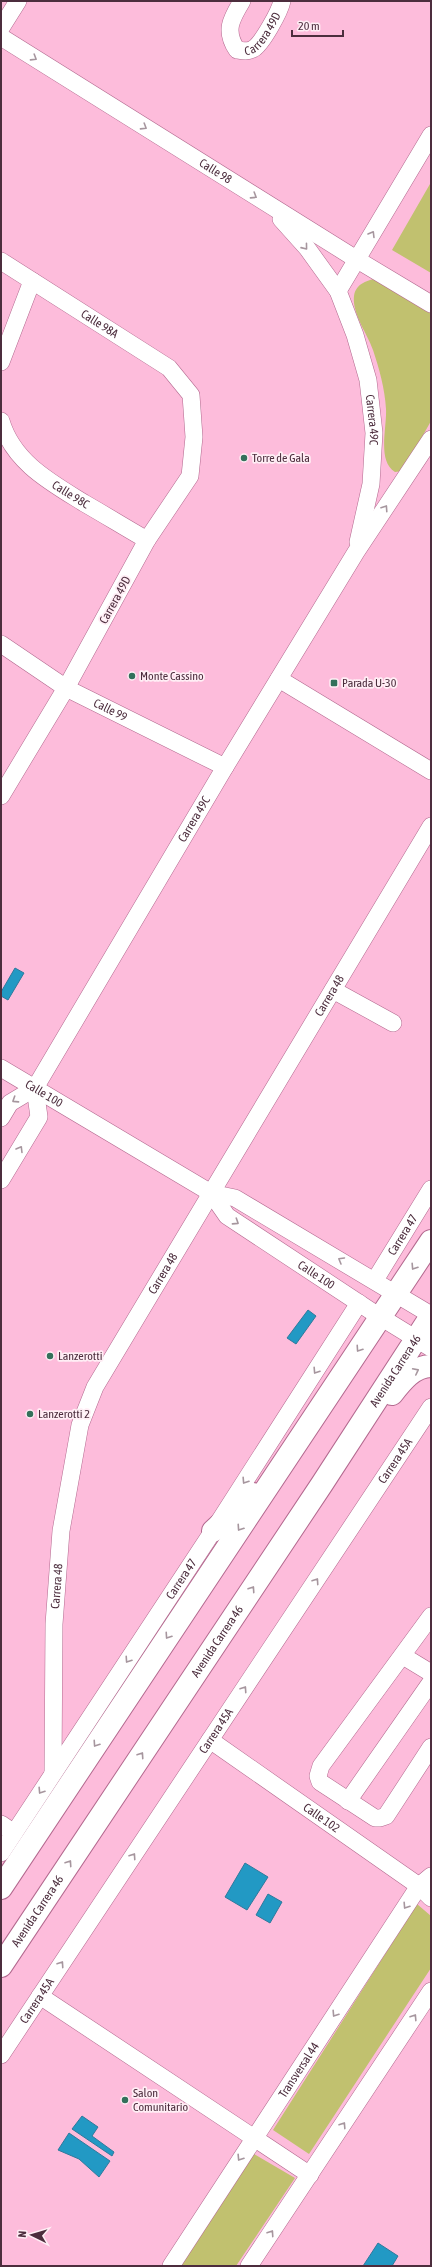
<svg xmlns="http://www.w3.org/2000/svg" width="432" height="2267" font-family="'Asap Condensed',sans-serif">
  <rect width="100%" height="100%" fill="#fdbcdb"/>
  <!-- green -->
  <path fill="#c1c16f" d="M430,184h1v89l-39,-23z
    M379,278l52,34v109l-28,50 -8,1c-18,-11 -8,-44 -9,-63 -1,-20 -7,-41 -13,-59 -6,-17 -21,-36 -19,-54 2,-13 14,-16 25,-18z
    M417,1904l14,12v52l-122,186 -36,-24z
    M254,2154l41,24 -59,88h-55z"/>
  <!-- water -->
  <path fill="#2299c4" stroke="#2f799c" d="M15,968l9,5 -16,27 -7,-4v-4z
    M308,1310l8,6 -20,28 -9,-6z
    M245,1863l23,14 -21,33 -22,-13z
    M268,1894l14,8 -12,21 -14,-8z
    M82,2116l16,11 -6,9 22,16 -2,4 -40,-27z
    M69,2133l41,28 -11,16 -20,-18 -21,-9z
    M378,2243l20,13 -6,10h-29z"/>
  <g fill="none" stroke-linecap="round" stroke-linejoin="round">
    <!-- minor casing -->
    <g stroke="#b3698f" stroke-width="18">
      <g id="minor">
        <path id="s1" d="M242,1c-11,18 -18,30 -5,49 6,1 10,2 16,-1 9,-5 27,-38 29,-48"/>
        <path d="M1,28l17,-27"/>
        <path id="s2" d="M1,37l355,222 75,45"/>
        <path id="s3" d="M281,219l26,29 31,43 17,44 13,45 6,53 -3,51 -13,58"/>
        <path id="s4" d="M1,261l168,107 22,27 3,42 -4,39 -43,64 -81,148 -65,108"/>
        <path d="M338,291l93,-156"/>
        <path d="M1,362l31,-81"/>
        <path id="s5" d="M1,421c12,41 49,61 83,82 21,12 42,25 63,37"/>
        <path id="s6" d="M1,644l65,44 159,79"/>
        <path d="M279,679l152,92"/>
        <path d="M333,990l60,33"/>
        <path id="s7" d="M1,1068l210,125 24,5 196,117"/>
        <path id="s8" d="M1,1118l9,-15 25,-15 190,-321 131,-215 75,-113"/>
        <path d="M1,1180l38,-63 -4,-29"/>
        <path id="s9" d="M211,1193l16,23 147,97 57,35"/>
        <path id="s10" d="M375,1280l56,-91"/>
        <path d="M431,1616l-110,150 -3,10 2,6 55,36h5l6,-2 45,-69"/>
        <path d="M403,1656l28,17"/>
        <path id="s11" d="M210,1740l209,146 12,12"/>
        <path id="s12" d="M53,1772l1,-148 7,-93 19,-106 15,-38 336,-561"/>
        <path d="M348,1801l83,-119"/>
        <path d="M1,1824l13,9"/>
        <path id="s13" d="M1,1853l212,-322 146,-228"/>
        <path d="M40,1996l270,179"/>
        <path id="s14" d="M1,2055l430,-648"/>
        <path id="s15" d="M171,2266l248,-380 12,-10"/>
        <path d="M249,2266l182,-275"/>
      </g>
    </g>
    <!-- major casing -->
    <g stroke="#b3698f" stroke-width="24">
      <g id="major">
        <path d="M392,1394c10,-13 22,-28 39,-28"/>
        <path d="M213,1531l40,-37"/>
        <path d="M1,1888l430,-647"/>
        <path id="s16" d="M1,1966l321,-482 109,-168"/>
      </g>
    </g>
    <!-- minor -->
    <use href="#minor" stroke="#fff" stroke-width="17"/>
    <!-- major -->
    <use href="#major" stroke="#fff" stroke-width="22"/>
  </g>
  <!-- one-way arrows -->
  <defs><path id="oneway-chevron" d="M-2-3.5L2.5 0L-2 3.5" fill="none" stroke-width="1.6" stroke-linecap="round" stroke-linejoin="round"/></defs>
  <g stroke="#a6969e">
    <use href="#oneway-chevron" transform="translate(34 58) rotate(32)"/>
    <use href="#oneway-chevron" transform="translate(144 127) rotate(32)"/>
    <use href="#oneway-chevron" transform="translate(254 196) rotate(32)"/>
    <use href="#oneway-chevron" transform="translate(372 234) rotate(-59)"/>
    <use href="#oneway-chevron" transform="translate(305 247) rotate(51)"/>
    <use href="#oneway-chevron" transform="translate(385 508) rotate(-56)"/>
    <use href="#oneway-chevron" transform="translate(15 1100) rotate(147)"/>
    <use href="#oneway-chevron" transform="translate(20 1149) rotate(-59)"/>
    <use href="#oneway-chevron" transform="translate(236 1222) rotate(33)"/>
    <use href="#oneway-chevron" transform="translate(341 1260) rotate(-150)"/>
    <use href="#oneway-chevron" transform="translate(414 1267) rotate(123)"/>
    <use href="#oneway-chevron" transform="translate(359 1349) rotate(124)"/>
    <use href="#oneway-chevron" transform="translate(316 1371) rotate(123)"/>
    <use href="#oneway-chevron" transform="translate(416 1371) rotate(-27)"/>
    <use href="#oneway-chevron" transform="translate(245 1481) rotate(123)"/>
    <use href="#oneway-chevron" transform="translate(240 1528) rotate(124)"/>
    <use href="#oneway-chevron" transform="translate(316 1581) rotate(-56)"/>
    <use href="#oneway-chevron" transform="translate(252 1589) rotate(-56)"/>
    <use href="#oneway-chevron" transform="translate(168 1636) rotate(124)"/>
    <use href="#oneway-chevron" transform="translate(128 1660) rotate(124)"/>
    <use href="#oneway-chevron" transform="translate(244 1689) rotate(-56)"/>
    <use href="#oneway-chevron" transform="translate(96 1744) rotate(124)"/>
    <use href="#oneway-chevron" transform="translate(141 1755) rotate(-56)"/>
    <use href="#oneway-chevron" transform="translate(41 1791) rotate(123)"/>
    <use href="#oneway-chevron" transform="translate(133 1856) rotate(-56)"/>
    <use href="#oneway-chevron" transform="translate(69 1863) rotate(-56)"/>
    <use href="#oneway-chevron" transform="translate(406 1906) rotate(123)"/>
    <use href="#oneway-chevron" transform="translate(61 1964) rotate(-56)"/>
    <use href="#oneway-chevron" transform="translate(335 2014) rotate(123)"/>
    <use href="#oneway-chevron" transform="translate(414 2017) rotate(-57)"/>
    <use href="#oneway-chevron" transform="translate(343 2125) rotate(-57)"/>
    <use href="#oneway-chevron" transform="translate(240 2158) rotate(123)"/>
    <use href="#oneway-chevron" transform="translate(271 2233) rotate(-56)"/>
  </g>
  <!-- markers -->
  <g fill="#33705b" stroke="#ffeef5" stroke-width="1.5">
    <circle cx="244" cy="458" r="4"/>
    <circle cx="132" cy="676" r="4"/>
    <rect x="330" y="679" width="8" height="8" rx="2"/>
    <circle cx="50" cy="1356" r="4"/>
    <circle cx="30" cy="1414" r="4"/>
    <circle cx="125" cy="2100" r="4"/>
  </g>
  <g text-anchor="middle" stroke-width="3.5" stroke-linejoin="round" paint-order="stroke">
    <!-- street labels -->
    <g font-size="12" fill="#4c2d3d" stroke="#ffeef5">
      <text dy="4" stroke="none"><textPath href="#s1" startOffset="87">Carrera 49D</textPath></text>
      <text dy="4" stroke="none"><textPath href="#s2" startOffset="253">Calle 98</textPath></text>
      <text dy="4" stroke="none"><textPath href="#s4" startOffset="117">Calle 98A</textPath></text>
      <text dy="4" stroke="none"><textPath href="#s3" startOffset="226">Carrera 49C</textPath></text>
      <text dy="4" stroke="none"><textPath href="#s5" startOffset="104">Calle 98C</textPath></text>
      <text transform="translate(115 600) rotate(-61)" y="4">Carrera 49D</text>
      <text dy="4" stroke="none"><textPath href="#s6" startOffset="128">Calle 99</textPath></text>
      <text dy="4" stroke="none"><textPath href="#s8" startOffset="359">Carrera 49C</textPath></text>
      <text dy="4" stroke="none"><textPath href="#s12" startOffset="846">Carrera 48</textPath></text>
      <text dy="4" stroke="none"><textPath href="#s7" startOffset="50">Calle 100</textPath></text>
      <text dy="4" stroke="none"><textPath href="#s10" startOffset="53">Carrera 47</textPath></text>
      <text dy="4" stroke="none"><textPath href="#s12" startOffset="522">Carrera 48</textPath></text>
      <text dy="4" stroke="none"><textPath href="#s9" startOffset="135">Calle 100</textPath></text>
      <text dy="4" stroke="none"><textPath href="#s16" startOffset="714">Avenida Carrera 46</textPath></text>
      <text dy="4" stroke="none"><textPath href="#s14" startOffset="713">Carrera 45A</textPath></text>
      <text dy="4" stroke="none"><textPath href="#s13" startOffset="328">Carrera 47</textPath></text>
      <text dy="4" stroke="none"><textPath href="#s12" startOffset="186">Carrera 48</textPath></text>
      <text dy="4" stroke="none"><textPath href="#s16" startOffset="390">Avenida Carrera 46</textPath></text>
      <text dy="4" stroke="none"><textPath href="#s14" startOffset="389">Carrera 45A</textPath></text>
      <text dy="4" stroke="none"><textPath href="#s11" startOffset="136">Calle 102</textPath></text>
      <text dy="4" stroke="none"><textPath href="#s16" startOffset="66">Avenida Carrera 46</textPath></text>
      <text dy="4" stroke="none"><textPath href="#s14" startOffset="65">Carrera 45A</textPath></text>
      <text dy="4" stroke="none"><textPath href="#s15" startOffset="234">Transversal 44</textPath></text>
    </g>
    <!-- poi labels -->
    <g font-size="12" fill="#4c2d3d" stroke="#ffeef5" text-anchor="start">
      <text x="252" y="462">Torre de Gala</text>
      <text x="140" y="680">Monte Cassino</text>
      <text x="342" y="687">Parada U-30</text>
      <text x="58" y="1360">Lanzerotti</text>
      <text x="38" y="1418">Lanzerotti 2</text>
      <text x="133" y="2097">Salon<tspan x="133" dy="14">Comunitario</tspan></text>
    </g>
  </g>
  <!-- border -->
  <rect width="432" height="2267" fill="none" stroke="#4c2d3d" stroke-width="4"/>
  <!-- north arrow -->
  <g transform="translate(32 2235) rotate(275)" stroke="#ffeef5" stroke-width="3" paint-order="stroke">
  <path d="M0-3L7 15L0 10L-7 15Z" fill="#4c2d3d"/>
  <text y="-6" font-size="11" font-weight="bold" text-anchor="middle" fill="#4c2d3d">N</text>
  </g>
  <!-- scale -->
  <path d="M292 30v6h51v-6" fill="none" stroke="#4c2d3d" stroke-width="2"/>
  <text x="298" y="30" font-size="12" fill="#4c2d3d" stroke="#ffeef5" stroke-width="3" paint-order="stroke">20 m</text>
</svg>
